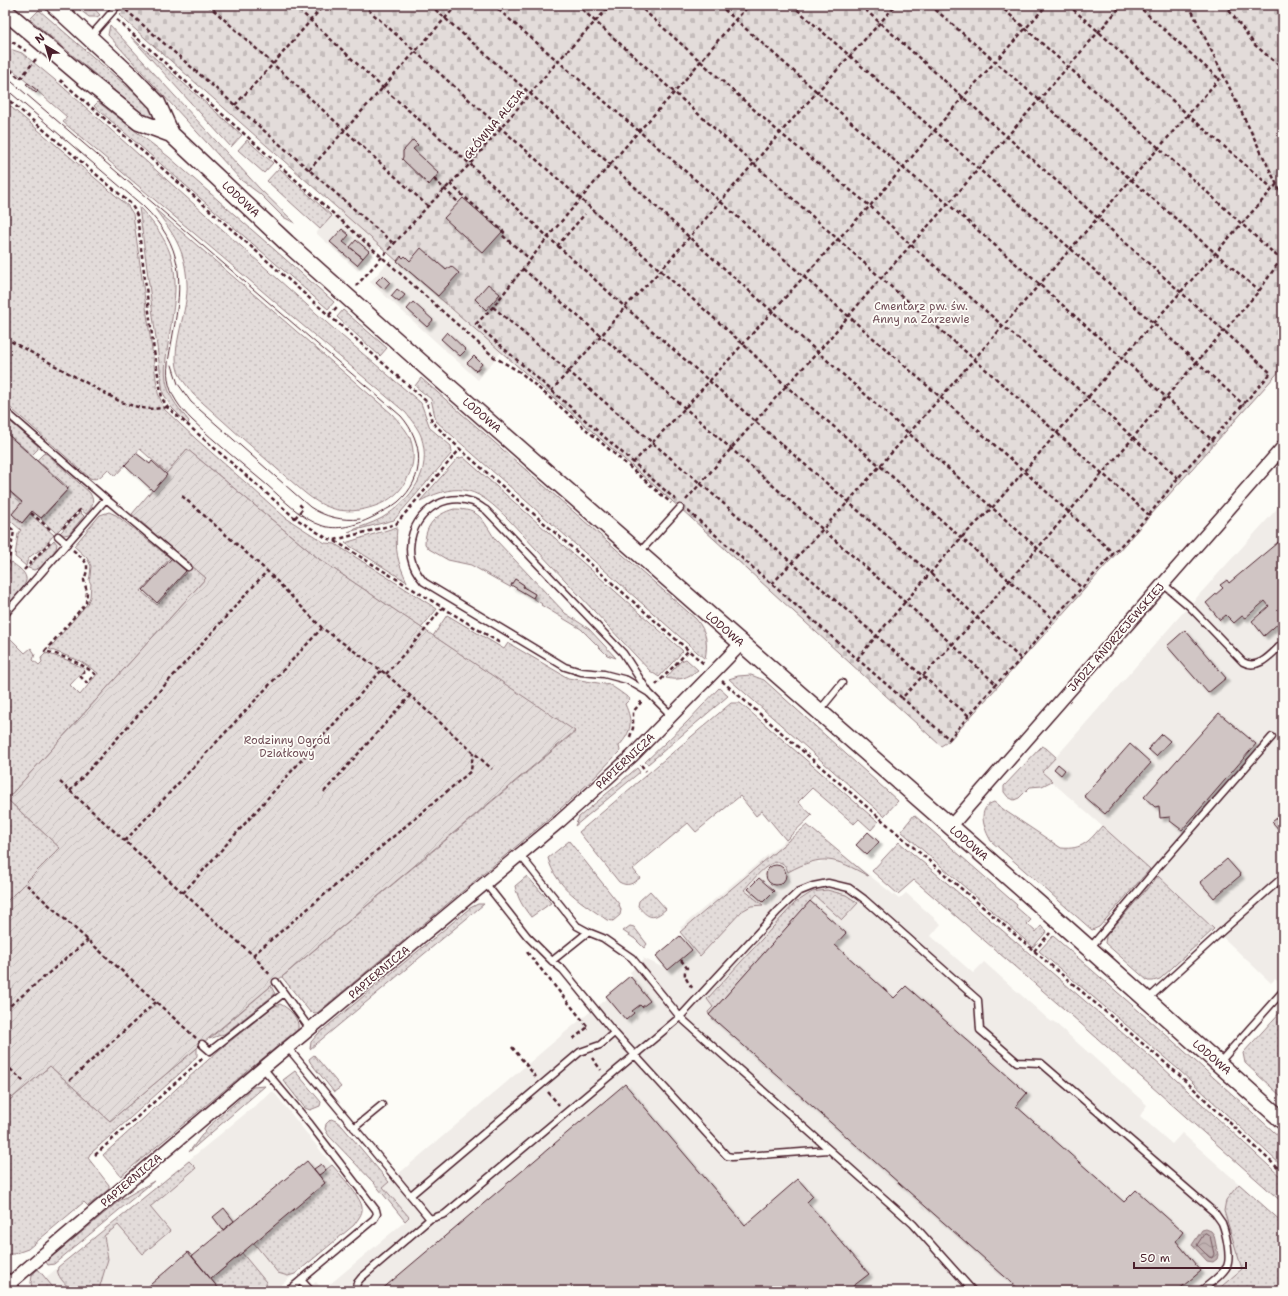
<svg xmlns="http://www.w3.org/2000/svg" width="1288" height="1296" font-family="'Shantell Sans',sans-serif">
  <defs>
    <pattern id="grass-dots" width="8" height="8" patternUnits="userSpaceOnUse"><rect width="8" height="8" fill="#e3dcda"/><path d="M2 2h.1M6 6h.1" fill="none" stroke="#c4bcbb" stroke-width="1.8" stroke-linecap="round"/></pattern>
    <pattern id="cemetery-stones" width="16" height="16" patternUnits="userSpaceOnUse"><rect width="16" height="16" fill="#e3dcda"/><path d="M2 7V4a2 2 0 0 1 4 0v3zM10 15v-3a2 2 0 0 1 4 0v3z" fill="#c4bcbb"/></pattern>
    <pattern id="garden-furrows" width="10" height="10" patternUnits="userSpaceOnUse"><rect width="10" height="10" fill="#e3dcda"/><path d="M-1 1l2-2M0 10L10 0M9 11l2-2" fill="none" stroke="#c4bcbb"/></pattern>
    <pattern id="water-waves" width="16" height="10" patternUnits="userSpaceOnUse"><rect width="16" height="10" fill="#c0b1b1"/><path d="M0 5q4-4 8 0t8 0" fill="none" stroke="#9e8f90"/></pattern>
    <filter id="shadow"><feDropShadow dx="3.5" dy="3.5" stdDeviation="1" flood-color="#0004"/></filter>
  </defs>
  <rect width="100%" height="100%" fill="#fdfcf7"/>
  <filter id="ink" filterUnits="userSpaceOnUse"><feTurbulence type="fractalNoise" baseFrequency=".025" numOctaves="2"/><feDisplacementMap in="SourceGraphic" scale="8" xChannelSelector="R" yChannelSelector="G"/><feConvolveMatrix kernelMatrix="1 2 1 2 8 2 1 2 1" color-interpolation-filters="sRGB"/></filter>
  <g filter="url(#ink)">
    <!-- built -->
    <path fill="#f0ece8" d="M339,209l41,37 -22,25 -42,-38z
      M393,257l108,95 -23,28 -108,-98z
      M1283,502v484l-8,-7 -4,4 -106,-101 -123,-109 137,-156z
      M789,837l30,26 21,-11 59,47 7,-6 35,31 -10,12 42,37 11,-11 64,57 4,3 1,-1 94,84 -7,11 32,28 10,-11 101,90v11l-67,57h-911l11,-9 7,8 86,-72 -26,-31 179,-152 45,-37 -1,-2 26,-21 -2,-3 14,-12 -1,-2 25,12 24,-20 -12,-24 1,1z
      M273,1091l86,108 4,10 -3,8 -6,8 -80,66h-241v-3z"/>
    <!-- grass -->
    <path fill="url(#grass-dots)" stroke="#967e82" d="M74,5h17l9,10 -3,2h-8z
      M39,10l107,93 5,5 8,14 -17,-8 -112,-95z
      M110,25l149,163 36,35 -12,-6 -23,-23 -19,-14 -133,-145z
      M131,37l111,98 -11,12z
      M13,50l9,3 33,27 280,250 86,73 9,25 21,18 1,7 -58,67 -46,12c11,-5 23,-8 34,-14 29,-18 51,-46 39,-82 -3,-8 -10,-16 -15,-23l-343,-291 4,-5 -62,-54v-12z
      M5,102l123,104 5,8 25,179 6,16 32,30 90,79 39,25 10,1 102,65 -16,19 -102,-69 -132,-110 -20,24 -27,-24 -25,27 -7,-7c-6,6 -10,12 -18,9l-85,-75z
      M98,102l71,55 165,145 -6,7 -234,-203z
      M247,140l26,23 -9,10 -26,-23z
      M279,168l53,48 -12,13 -53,-48z
      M139,207c42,44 40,72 30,130 -2,16 -6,32 -2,48 3,14 13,25 22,36l-1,3 -16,-16 -9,-15z
      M155,209l237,205c6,7 15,16 18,24 5,13 4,27 -2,39 -6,14 -18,24 -33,29 -14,5 -30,7 -44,2 -19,-6 -32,-21 -47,-33 -31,-27 -61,-54 -91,-81 -5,-7 -12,-15 -15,-23 -8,-24 11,-61 9,-88 -2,-34 -13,-48 -32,-74z
      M343,310l44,38 -7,8 -43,-39z
      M421,378l275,241c11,13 12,24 9,40l-241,-213 -28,-25 -5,-22 -16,-13z
      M5,417l33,29v3l-6,6 -27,-23z
      M46,453l44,40c5,9 3,14 -4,21l-6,-5 -23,23h-2l-14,-13 28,-31 -32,-28 6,-6z
      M463,457l220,194 -24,26 -9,-6 -141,-151c-31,-31 -47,-40 -89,-19l37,-42z
      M5,488l17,15 -10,11 10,9 8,-9 24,21c-4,4 -9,12 -14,15 -9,6 -12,6 -14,16l-11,-9 3,-23 3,-4 -16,-14z
      M454,509c26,0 28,10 41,30l70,74 24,16 27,29 -9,-3 -26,-26 -40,-24 1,-1 -9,-6 2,-4 -12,-7 1,-2 -9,-6 -5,8 -39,-22 -23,-5 -19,-11 -4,-5c0,-19 11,-30 29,-35z
      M80,512l4,4 -15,18 -5,1 -4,-2z
      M109,512l7,3 54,43 -29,33 16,14 35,-39 14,12 -199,221 53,49 -55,55v-270l20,20 6,-5 4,6 -2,6 6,5 3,-3 -1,-4 5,-5 21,7 18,9 -15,16 10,10 18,-22 -18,-12 -31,-12 38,-45 3,-7 1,-13 -2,-4 1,-4 1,-10 -4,-8 -13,-12 26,-31z
      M5,527l5,5 -2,19 -3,-3z
      M397,527c-2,25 0,33 10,55l-62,-39z
      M54,540l3,4 -1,5 -15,18 -7,3 -6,-2z
      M11,562c5,4 14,9 15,16 2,7 -16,24 -21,30v-19z
      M447,615l57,34 4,-6 60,35 42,7 9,6 11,8 -5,5c8,18 7,27 -6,42l1,5 -29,30 -42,38 -232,194 -7,-1 -28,-35 293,-245 -142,-96z
      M686,659l12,11c-11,8 -19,11 -32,8l15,-17z
      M751,675l13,5 134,121 -14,15 -155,-137 9,-3z
      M719,688l9,8 -80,68 -3,-2 42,-40z
      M731,703h9l138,119 -7,8 -12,-11 -5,5 -42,-36 -14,14 14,13 -26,25 -24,-29 -6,5 -16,-20 -44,36 -8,-9 -55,46 7,9c-8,6 -12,9 -21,4l-40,-50z
      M1042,746l4,2 10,9 -14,15 10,9 -10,5 -12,1 -11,11 -5,2 -6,-3 -4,-5v-6z
      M637,768l3,4 -65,54 4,-9z
      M994,802l13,10 54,36c22,2 28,-7 41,-22l48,43 -51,58 -7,3 -101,-89c-7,-12 -15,-33 3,-39z
      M914,815l103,90 -1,2 15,13 -4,4 9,8 5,-6 6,5 -14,16 -132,-116z
      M807,825l61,51c-33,-18 -45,-23 -80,-4 -9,-27 -35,8 -44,18l19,15 -12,1 -9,5 -42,45 -20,-24z
      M569,841l50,63 2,6 -1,5 -7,6 -6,-1c-24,-17 -51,-32 -59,-62z
      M899,842l262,224 122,113v24l-212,-188 -157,-135 -16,14 -26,-23z
      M527,876l24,27 -20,14c-8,-10 -13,-18 -16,-31z
      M1158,876l56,53 -54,50 -7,2h-5l-43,-38 1,-7z
      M827,890l19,5 12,8 -16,17 -27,-24 -106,119 -1,-3 5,-5 -6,-8 88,-96 17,-11z
      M650,891l16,18c-13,12 -18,9 -28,-3l1,-5z
      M478,904h6l-174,145 1,-7 7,-8 152,-126z
      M630,926l4,1 13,17 -3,4 -9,-9 -12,-8z
      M1053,936l111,97 119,107v27l-105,-98 -139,-118z
      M271,986l4,8 -51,40 -15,5z
      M280,1004c9,4 20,15 18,25l-177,147 -18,-21 115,-104 55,-44z
      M1283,1009v89l-38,-35 -2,-10z
      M197,1048v8l-8,9 -99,89 -2,4 21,27v4l-21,17 -4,-4 -56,47 -14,5h-9v-150l45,-38 60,55z
      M314,1055l27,32 -7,5 -24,-30 -1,-3z
      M295,1071l26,31 -1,4 -10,4 -5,-2 -22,-28z
      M265,1086l-76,66 19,-25 45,-40z
      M331,1119l5,2 6,5 47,56 -6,5 26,30 -4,4 -31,-38 -45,-47 -4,-7 1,-5z
      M189,1161l7,7 -46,39 20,24 -27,23 -25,-29 -14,11 4,23 -9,30 -2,2h-25c-6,-7 -17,-15 -14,-24z
      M332,1165c7,8 30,33 30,43 1,6 -5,12 -8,17l-59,49 -7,2 -10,-3 -25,-31 72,-59 -6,-8z
      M154,1181l-100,83 -6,1 -2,-3 73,-61z
      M1239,1184l44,39v58l-11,10h-56l26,-22 -18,-58 2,-11z
      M242,1253l24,29 1,9h-46l-10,-12z
      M38,1269l18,22h-23l-2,-8 1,-8z"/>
    <!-- cemetery -->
    <path fill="url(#cemetery-stones)" stroke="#967e82" d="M129,5h1154v362l-334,374 -8,5 -261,-238 -283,-247 -278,-246z"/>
    <!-- garden -->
    <path fill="url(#garden-furrows)" stroke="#967e82" d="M187,449l132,110 256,172 -465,390 -60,-55 -45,38v-201l55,-55 -53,-49 199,-221 -74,-64z"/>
    <!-- water -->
    <path fill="url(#water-waves)" stroke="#91777b" d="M1206,1229l5,2 3,4 4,20 -1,4 -4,3 -6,-1 -15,-16 10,-15z"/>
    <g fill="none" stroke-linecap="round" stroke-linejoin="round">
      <!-- shore -->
      <path stroke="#795961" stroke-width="1" d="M1206,1233l4,3 4,18 -2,4 -3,-1 -12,-12 7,-11z"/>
    </g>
    <!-- building -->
    <path fill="#d0c5c4" stroke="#4a1f2b" filter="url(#shadow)" d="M28,83l10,8 -2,2 -10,-9z
      M413,140l5,5 -5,4 26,24 -10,12 -27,-26 1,-2v-6z
      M463,198l39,34 -19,21 -39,-35z
      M342,229l7,6 -6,7 20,16 -6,7 -27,-23z
      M356,240l13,11 -6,7 -13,-11z
      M421,248l25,22 5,-4 8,7 -21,23 -41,-35 4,-5 2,2 2,-2 5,5z
      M383,275l7,7 -6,7 -8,-7z
      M488,284l12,10 -14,16 -11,-11z
      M397,289l8,6 -6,7 -8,-6z
      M413,302l20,18 -6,7 -20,-18z
      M447,332l19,18 -6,6 -19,-17z
      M474,356l8,8 -6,7 -9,-8z
      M5,432l63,57 -27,29 -9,-7 -10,12 -10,-9 10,-12 -17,-15z
      M136,453l14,11 2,-3 15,14 -14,16 -28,-26z
      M1283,538v79l-2,1 1,2 -18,16 -12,-15 17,-15 -4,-5 -20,17 -3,-2 -8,7 -8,-8 -6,5 -14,-17 17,-15 -3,-3 7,-5 2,3z
      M172,558l14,13 -29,32 -14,-13z
      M515,579l9,6 -1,2 12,7 -2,4 -22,-13z
      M1185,630l41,48 -18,15 -41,-47z
      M1219,713l37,31 -74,86 -12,-9v-4l-10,1 -1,-12 -4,1 -11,-10z
      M1162,734l8,7 -14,15 -8,-7z
      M1130,744l21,19 -46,51 -21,-18z
      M1058,764l7,6 -4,5 -7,-6z
      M1283,813v21l-11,-12z
      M868,832l11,10 -12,13 -11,-10z
      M1227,859l14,16 -27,23 -14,-16z
      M766 875a10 10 0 1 1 20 0a10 10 0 1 1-20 0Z
      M759,878l15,13 -11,11 -15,-13z
      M810,901l36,32 -11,12 59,53 12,-12 121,107 -11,13 108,96 12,-12 47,42 -7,9 25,30 -24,20h-156l-312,-276z
      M680,936l12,14 -24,20 -12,-14z
      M630,976l20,25 -8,6 -2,-2 -8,6 2,2 -8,7 -20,-24z
      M625,1084l120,141 53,-46 15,17 -6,6 62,72 -17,13 4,4h-476z
      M307,1161l18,22 -114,96 -19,-23z
      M321,1164l5,6 -7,5 -5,-6z
      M224,1208l10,13 -11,9 -10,-13z
      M188,1252l31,37 -3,2h-73z"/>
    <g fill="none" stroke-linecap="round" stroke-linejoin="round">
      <!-- lane casing -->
      <g stroke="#4a1f2b" stroke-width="9">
        <path id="lane" d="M90,37l28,-32
          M5,411l101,88 82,68
          M58,536l9,8
          M639,553l41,-45
          M1163,584l26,22 54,56c16,9 29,-9 40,-19
          M5,614l101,-115
          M649,693l-26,-40 -137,-143c-4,-2 -8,-6 -13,-8 -35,-13 -69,21 -62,56 2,10 7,17 13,24l141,85 16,5 23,2 23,6 22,13 23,23
          M820,710l22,-27
          M520,855l57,71 11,6 15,6 29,20 48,59 233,207 60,67
          M486,884l41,52 25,25 11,9 49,60 115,126 5,1 97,-7
          M1090,948l64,-76 118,-135
          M552,961l36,-29
          M276,982l34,47
          M1148,999l71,-65 64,-57
          M202,1044l8,7 74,-58
          M288,1048l142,171 -69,59 -4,5 -2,8
          M1219,1063l64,-72
          M263,1068l47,56 66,86 1,4 -3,5 -86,72
          M354,1128l28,-23
          M411,1195l169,-143 20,-7 14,-12
          M430,1219l15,-5 235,-197 98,-106 20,-19 15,-6 15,-3 21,5 15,11 114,101 2,30 37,32 24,1 174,150c2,3 5,7 7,10 4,10 10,37 4,45 -6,9 -17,16 -25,23
          M301,1280l10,11
          M10,1283l8,8"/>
      </g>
      <!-- street casing -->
      <g stroke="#4a1f2b" stroke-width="15">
        <path id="street" d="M950,827l333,-380
          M5,1279l5,4 253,-215 297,-247 72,-65 110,-113"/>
      </g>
      <!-- secondary casing -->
      <g stroke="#4a1f2b" stroke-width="19">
        <path id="secondary" d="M54,5l78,72 25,26 14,31 116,109 129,115 631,553 236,210
          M5,11l79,67 55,44 32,12"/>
      </g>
      <!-- path -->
      <path stroke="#4a1f2b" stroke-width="2.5" stroke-dasharray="4 3" stroke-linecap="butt" d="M133,5l-6,6 267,233
        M208,5c74,66 146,135 220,201
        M294,5l89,83 87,76 78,73 77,70 131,115 174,151 91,86
        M363,5l380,339 43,42 93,79 174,154
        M430,5l181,160 78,72 393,351
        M493,5l228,197 83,75 220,194 89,82
        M577,5l304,273 93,81 175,156
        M638,5l142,128 90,73 41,39 92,81 85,71 90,81
        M719,5l184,163 45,36 92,81 126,112 47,44
        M792,5l143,126 136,118 173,156
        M860,5l411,368 -93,105 -29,37 -96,104 -32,40 -25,25 -47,55 -47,-41
        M930,5l329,286
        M999,5l160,143 121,111
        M1068,5l31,27 89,83 84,73
        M1137,5l82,74
        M1189,5l94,192
        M1225,5l30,40 28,24
        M1229,11l5,-6
        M117,20l333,298 44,39 26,15 151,131
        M5,41l9,2 12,8
        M5,65l15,14 16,-20
        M60,80l119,103 248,219 5,20 28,27 244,215
        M5,97l125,106 4,6 3,7 17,135 8,47 5,9 128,111 33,21 7,1 61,-16 64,-75
        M235,105l39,-42 50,-58
        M309,170l148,-165
        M434,179l25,24
        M450,184l54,48 -2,3 29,25
        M557,246l28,-32
        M523,269l162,139 220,194 91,82
        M356,286l72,-80 42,-42 88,-103 53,-56
        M493,307l208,177 268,232
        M329,315l8,-8
        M5,338l116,64c19,6 26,9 46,5
        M551,391l50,-55 24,-29 36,-37 119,-137 116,-128
        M633,463l52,-55 153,-169 32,-33 94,-110 83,-91
        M182,496l85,75 55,57 64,46 106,95
        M676,500l-200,-176 17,-17 55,-70 90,-105 36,-39 61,-73 15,-15
        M686,500l100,-114 32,-34 63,-74 67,-74 174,-199
        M688,511l214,187 75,-80 156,-180 33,-41 93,-106 24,-35
        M31,513l20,17
        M295,518l8,-10 -4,-4
        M5,523l9,8 -9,51
        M63,528l17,-18 1,1
        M335,541l165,102
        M73,550l11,10 3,5v6l-3,9 3,12 -1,11 -41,48c18,5 35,11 50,23l-8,9 -7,-7 8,-8
        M24,570l26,-28
        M772,584l76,-82 93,-105 278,-318 5,-1
        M857,659l48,-57 56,-64 31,-30 130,-150 155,-174
        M386,674l39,-44 18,-23
        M722,681l228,198 227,194 106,100
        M656,685l33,-35
        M630,737l3,-9v-16l9,-11
        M641,765l5,6
        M60,782l65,59 128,114 18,21
        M70,791l197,-220
        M324,792l86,-96
        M125,841l197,-213
        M27,885l169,153
        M183,893l198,-222
        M1034,951l16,-18
        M527,952l61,75 -15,12
        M253,955l218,-184 2,-18
        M681,960l6,8c-6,7 2,15 6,21
        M5,1010l83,-70
        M512,1047l24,30
        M592,1058l9,12
        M5,1064l19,18
        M70,1080l86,-78
        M548,1092l11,13
        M95,1155l108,-97"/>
      <!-- lane -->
      <use href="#lane" stroke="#fdfcf7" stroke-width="6"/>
      <!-- street -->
      <use href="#street" stroke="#fdfcf7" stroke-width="12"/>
      <!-- secondary -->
      <use href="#secondary" stroke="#fdfcf7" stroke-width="16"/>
      <!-- tram -->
      <path stroke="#4a1f2b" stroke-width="1" d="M5,76l396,340c23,26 25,62 -3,86 -7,6 -16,9 -23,14 -16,8 -34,15 -52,10 -22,-7 -40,-27 -56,-41 -25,-21 -51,-42 -75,-65 -12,-12 -22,-25 -24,-41 -2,-15 3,-31 5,-45 10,-52 11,-89 -30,-128l-138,-118
        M172,365l6,19 13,18 119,105c15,10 32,14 50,12"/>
    </g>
  </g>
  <g text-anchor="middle" stroke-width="3.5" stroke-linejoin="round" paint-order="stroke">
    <!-- street labels -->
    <g font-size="11" fill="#4a1f2b" stroke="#fdfcf7">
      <text transform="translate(494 124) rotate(-50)" y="4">GŁÓWNA ALEJA</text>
      <text transform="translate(241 199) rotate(43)" y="4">LODOWA</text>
      <text transform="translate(482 415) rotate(41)" y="4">LODOWA</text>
      <text transform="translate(725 629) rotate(41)" y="4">LODOWA</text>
      <text transform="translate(1116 637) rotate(-49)" y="4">JADZI ANDRZEJEWSKIEJ</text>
      <text transform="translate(625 761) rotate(-43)" y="4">PAPIERNICZA</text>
      <text transform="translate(969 843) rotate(41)" y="4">LODOWA</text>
      <text transform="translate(379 972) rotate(-40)" y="4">PAPIERNICZA</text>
      <text transform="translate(1212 1057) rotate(41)" y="4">LODOWA</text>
      <text transform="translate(131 1180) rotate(-40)" y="4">PAPIERNICZA</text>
    </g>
    <!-- park labels -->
    <g font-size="11" fill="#704e57" stroke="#fdfcf7">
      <text x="921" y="310">Cmentarz pw. św.<tspan x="921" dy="13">Anny na Zarzewie</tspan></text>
      <text x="287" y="744">Rodzinny Ogród<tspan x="287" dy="13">Działkowy</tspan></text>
    </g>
  </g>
  <!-- margin -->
  <rect width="1288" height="1296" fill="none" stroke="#fdfcf7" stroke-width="20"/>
  <rect x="10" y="10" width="1268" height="1276" fill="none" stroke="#4a1f2b" stroke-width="1.5" filter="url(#ink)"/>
  <!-- north arrow -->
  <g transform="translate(46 46) rotate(322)" stroke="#fdfcf7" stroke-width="3" paint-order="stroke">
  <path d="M0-3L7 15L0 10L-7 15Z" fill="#4a1f2b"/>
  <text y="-6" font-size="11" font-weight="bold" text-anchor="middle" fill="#4a1f2b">N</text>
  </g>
  <!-- scale -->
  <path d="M1134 1262v6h112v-6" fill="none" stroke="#4a1f2b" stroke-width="2"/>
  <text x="1140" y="1262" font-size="12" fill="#4a1f2b" stroke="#fdfcf7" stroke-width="3" paint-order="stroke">50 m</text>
</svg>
